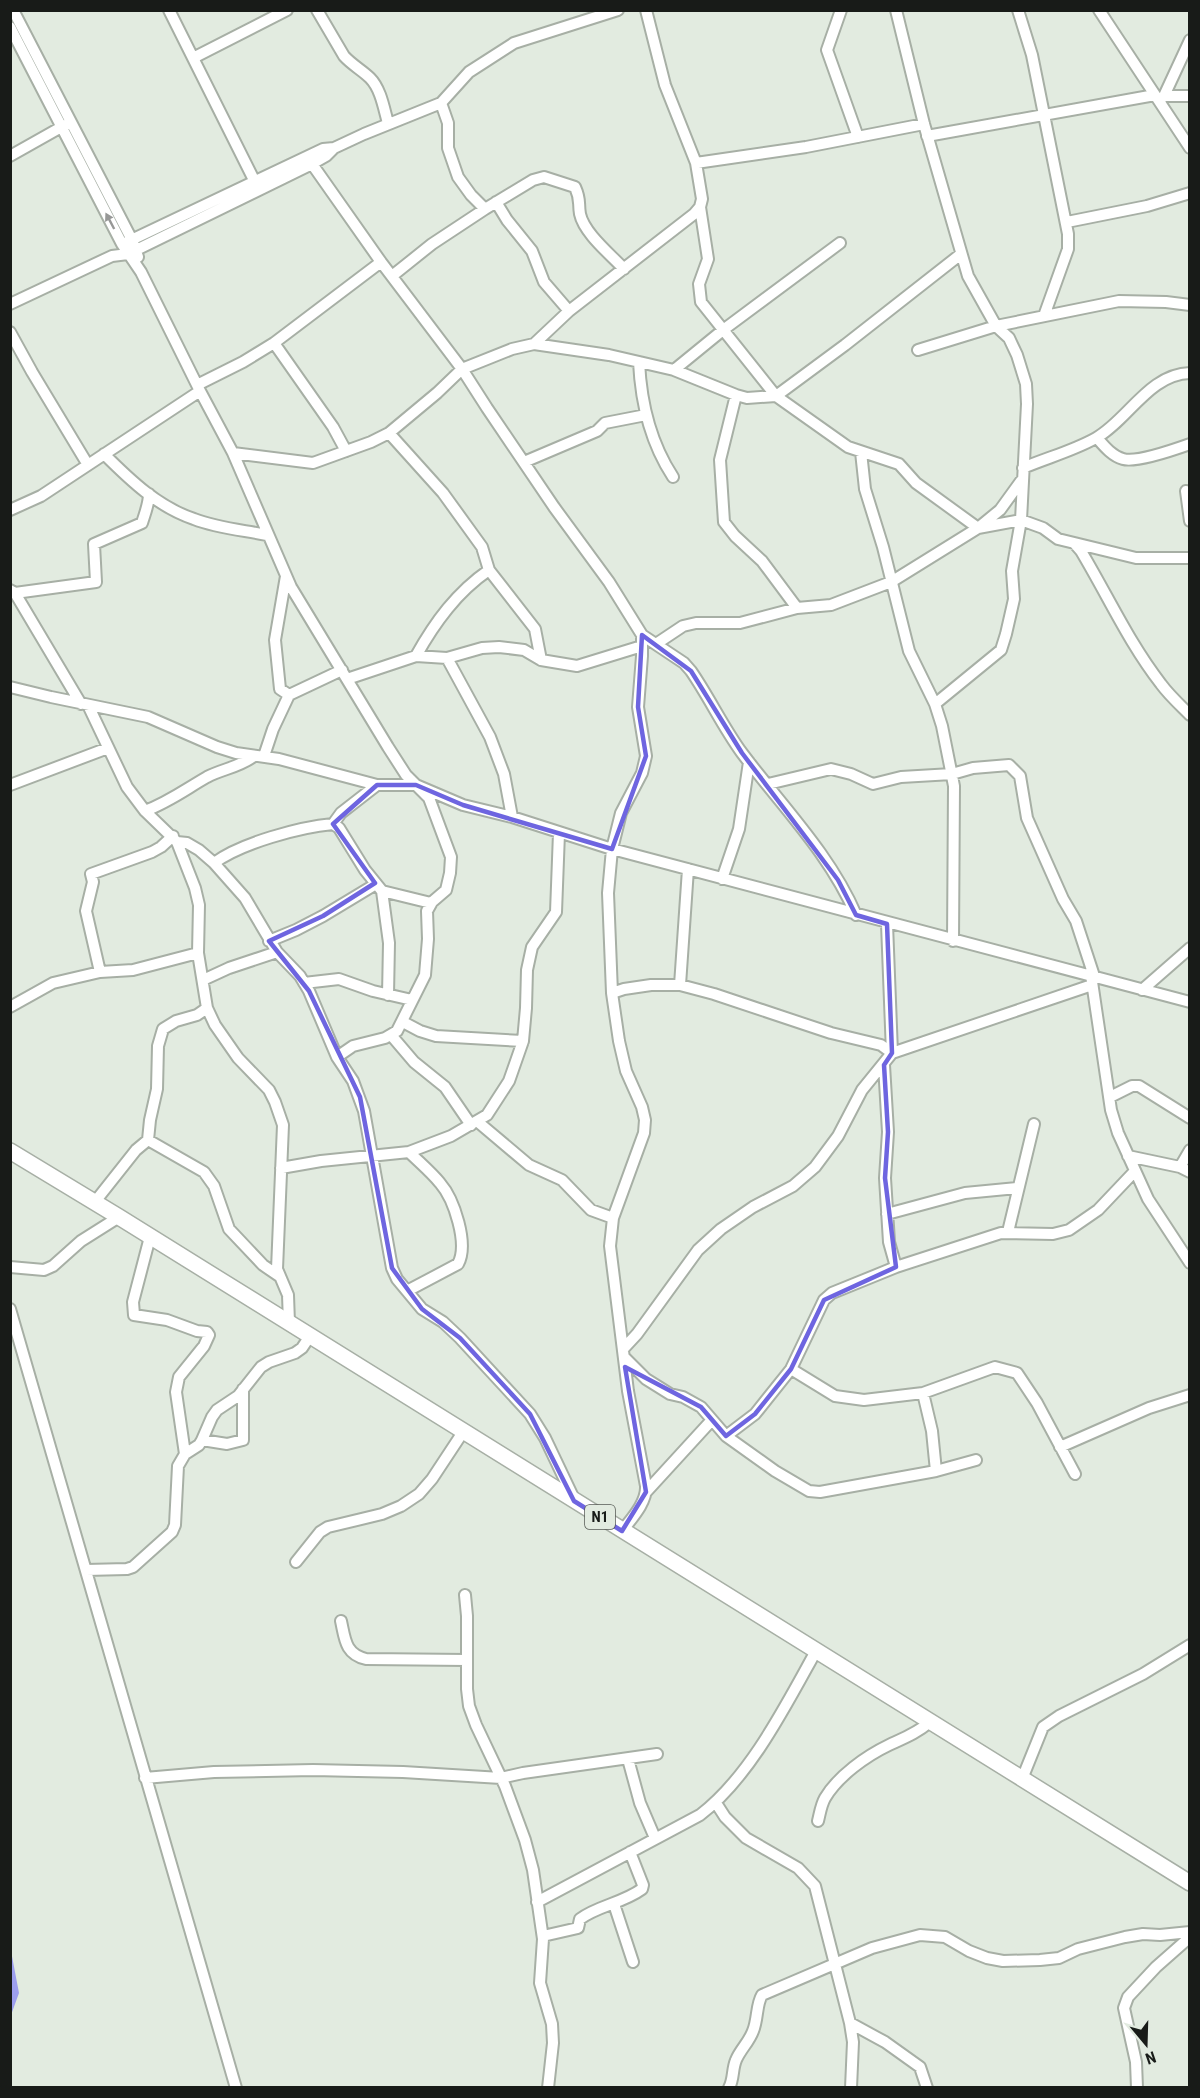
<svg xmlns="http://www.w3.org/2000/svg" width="1200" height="2098" font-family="'Roboto Condensed',sans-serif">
  <rect width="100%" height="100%" fill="#e2ebe0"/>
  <!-- water -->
  <path fill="#9d9fef" d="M11,1951l8,42 -8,22v13z"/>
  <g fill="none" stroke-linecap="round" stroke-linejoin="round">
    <!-- minor casing -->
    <g stroke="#a7afa5" stroke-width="14">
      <path id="minor" d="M13,10l119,230 6,17
        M169,10l86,172
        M317,10l27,46c8,9 18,14 26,22 11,11 14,31 18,45
        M646,10l19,75 31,78 6,36 -2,8 8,52 -9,25 2,18 75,94 72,51 51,17 17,19 62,45 22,-18 21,-29
        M841,10l-14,40 31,87
        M896,10l28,114 44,152 28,50 13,12 8,17 9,29 1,20 -6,116 -9,51 2,28 -8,35 -5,16 -66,54
        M1018,10l14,45 36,179v15l-24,67
        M1099,10l91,138
        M10,27l112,217 19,28 59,119 33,62 58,134 97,160 18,28 10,10 47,20 49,12 100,32 578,153
        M193,58l94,-48
        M1164,96h26
        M1159,101l5,-5 26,-56
        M441,103l7,20v25l10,29 13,18 14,14
        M927,136l228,-41
        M10,156l55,-31
        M696,163l110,-16 118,-23
        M312,164l69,98 81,107 25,39 67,99 55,75 33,53 42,28 7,8c18,26 32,56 51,82 39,52 88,101 114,162
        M496,202l11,18 25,31 12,31 25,29
        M1067,222l80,-16 43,-13
        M127,242l196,-93 11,-1
        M392,276l40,-32 53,-35 48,-29 11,-3 31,10c6,13 3,15 5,27 4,19 30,40 44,55
        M10,304l102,-48 16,-2 184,-90 14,-8 8,-8 30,-14 77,-31 28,-31 45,-29 104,-33
        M10,332l22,40 56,93
        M274,343l59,84 13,24
        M534,344l75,11 65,15 62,25 11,3 29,-2 69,-51 116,-91
        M918,350l78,-24 123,-25 47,1 24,3
        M639,362c2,42 11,80 34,115
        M674,370l49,-40 117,-87
        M197,385l46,-23 31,-19 107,-81
        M736,395l-16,65 4,62 11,14 27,25 35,47
        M389,433l54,60 39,54 7,23 46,59 6,31
        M1097,438c7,8 15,18 26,21 14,4 53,-10 67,-15
        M861,452l4,37 18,58 26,104 26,53 7,22 12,60 -1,155
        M233,453l80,10 58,-21 18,-9 48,-40 25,-24 50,-20 22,-5 35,-33 125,-97 6,-7
        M104,454c26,26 54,53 90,65 23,9 48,11 73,16
        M524,462l73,-31 8,-8 41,-8
        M1023,468c23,-10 50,-17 73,-30 32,-18 53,-64 94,-65
        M1186,491l4,30
        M10,510l31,-14 159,-105
        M1074,543l7,8c27,45 48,92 80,133 8,11 19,21 29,31
        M286,576l-11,64 5,49 9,6
        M10,590l5,3 66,111
        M15,593l81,-11 -2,-38 48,-21c3,-10 7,-19 7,-29
        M656,644l27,-18 13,-3h44l57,-15 34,-3 60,-23 87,-54 43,-8 22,8 15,11 78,19h54
        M416,656c19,-34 41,-64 73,-86
        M447,658l43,79 14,37 8,43
        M347,679l69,-23 31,2 35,-10 17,-1 25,3 17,10 36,6 65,-20
        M10,687l41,10 97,20 69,30 19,6 43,6 98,26h39l13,13 22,59 -1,16 -4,17 -14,12 -5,9 1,28 -3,36 -28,56 -12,7 -32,8 -16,11
        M88,705l39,82 18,24 32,31 18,46 4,17 -1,48 9,55 8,17 23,33 31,32 6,12 8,23 -6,144 11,26 1,28
        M264,756l9,-27 16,-34 53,-25
        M768,784l63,-15 20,5 22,10 28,-7 51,-3 21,-6 36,-3 11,11 7,42 36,81 13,22 18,55
        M10,785l98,-37
        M145,811c24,-9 41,-22 62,-34 15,-8 33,-10 47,-21
        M333,824l8,-11 36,-28
        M177,842l10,1 12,7 15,13 31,35 32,54 23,24 9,15 28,66 16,24 11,30 28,157 5,11 25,30 21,13 17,16 70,76 15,24 29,61
        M214,863c27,-20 86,-36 119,-39l6,4 26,42 17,21 7,52 -1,52
        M722,879l17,-50 10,-67
        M382,891l49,12
        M269,941l27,-11 27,-14 53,-32
        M100,972l-14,-61 7,-29 -2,-8 61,-22 9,-5 12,-11
        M1091,975l20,135 7,23 30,66 42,64
        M203,980l26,-12 48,-16
        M304,983l35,-4 34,12 39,9
        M680,985l8,-116
        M1142,990l48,-42
        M612,993l12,-4 27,-4h29l34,9 117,39 50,12 11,8
        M10,1007l43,-24 47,-11 33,-2 65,-17
        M403,1022l17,9 16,5 87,5
        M391,1035l23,27 31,25 26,38
        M892,1053l200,-68
        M884,1065l4,67 -3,46 4,64 7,25
        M1110,1097l22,-11h7l51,32
        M478,1122l51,43 33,15 29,30 22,8
        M148,1140l2,-20 7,-31 1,-43 5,-17 13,-8 21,-6 10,-7
        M1128,1156l52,11 10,5
        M1180,1167l10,-17
        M281,1168l40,-7 88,-9 42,-16 36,-21 22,-34 14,-40 3,-33 1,-38 5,-23 24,-35 3,-79
        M94,1203l42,-53 12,-10 56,32 10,14 15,43 34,36 16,11
        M887,1214l78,-21 52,-5
        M1008,1232l26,-108
        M150,1237l-17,65 1,13 33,5 30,11 10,1 2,3 -5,11 -25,31 -3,15 9,62
        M10,1267l34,3 9,-4 28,-25 38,-24
        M407,1291l51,-27c11,-20 -4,-65 -18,-81 -9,-11 -21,-21 -31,-31
        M10,1309l226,779
        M624,1348l13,-14 61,-84 23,-21 32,-22 40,-21 22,-19 23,-31 24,-46 30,-37 -5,-129
        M625,1358l21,21 24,15 13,3 18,10 25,29 49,35 34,20 11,1 116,-21 40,-11
        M791,1369l44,27 29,4 59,-7 72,-26 22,6 20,30 38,71
        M923,1393l9,38 4,40
        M726,1436l29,-22 36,-45 33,-69 8,-7 64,-26 105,-34 52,1 16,-4 29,-20 37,-39
        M202,1440l25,4 16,-4v-51
        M1060,1447l89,-39 41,-13
        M646,1492l65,-71
        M622,1531c10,-13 25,-29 24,-45l-18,-95 -18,-145 3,-28 31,-85 1,-13 -3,-13 -16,-36 -7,-30 -7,-48 -4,-100 4,-44 9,-36 21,-40 4,-17 -8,-49 4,-51v-21
        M296,1562l24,-30 8,-5 54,-13 19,-8 18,-12 13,-15 31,-47
        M86,1570l41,-1 6,-2 39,-35 3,-7 3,-59 7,-12 14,-9 3,-5 10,-23 5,-7 21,-14 23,-29 8,-5 26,-9 7,-5 8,-12
        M465,1595l2,21v73l2,17 7,19 29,61 20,54 8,30 10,69 -3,44 12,41 1,19 -5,45
        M341,1621c4,18 4,33 25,38l101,1
        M628,1759l12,44 15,35
        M145,1778l69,-6 99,-2 90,2 98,6 22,-5 134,-19
        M1022,1779l21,-52 16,-11 84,-42 47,-29
        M716,1803l9,14 21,21 52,30 17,18 35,137 3,19 -2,46
        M818,1821c2,-8 3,-16 7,-23 13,-22 41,-42 64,-53 15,-7 28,-12 41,-23
        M537,1902l163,-87c50,-38 86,-110 116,-164
        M614,1904l19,58
        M543,1936l35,-8 2,-9c17,-13 43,-16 62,-30l1,-4 -13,-33
        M850,2023l35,19 35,25 7,21
        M729,2088c5,-9 3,-19 7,-28 4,-10 13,-18 17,-29 5,-12 3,-26 9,-36l110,-47 48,-13 25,2 24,14 18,7 16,3 37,-1 19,-2 19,-9 47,-12 18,-3 17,1 30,-3
        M1137,2088l-1,-26 -12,-54 4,-11 28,-30 34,-30"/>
    </g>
    <!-- highway casing -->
    <g stroke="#a7afa5" stroke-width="18">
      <path id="highway" d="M10,1151l109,66 1071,666"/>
    </g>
    <!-- minor -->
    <use href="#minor" stroke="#fff" stroke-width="10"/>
    <!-- highway -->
    <use href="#highway" stroke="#fff" stroke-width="15"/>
  </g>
  <!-- one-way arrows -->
  <defs><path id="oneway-solid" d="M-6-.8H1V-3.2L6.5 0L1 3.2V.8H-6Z" transform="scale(1.5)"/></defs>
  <use fill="#979897" href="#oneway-solid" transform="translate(110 221) rotate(-118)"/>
  <!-- marked area -->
  <path fill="none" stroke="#6e65e0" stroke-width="4.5" stroke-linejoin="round" d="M642,635l49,36 51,82 96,127 18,35 31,9 5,129 -8,12 4,67 -3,46 11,89 -72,33 -33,69 -36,45 -29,22 -25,-29 -76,-40 21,125 -24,39 -48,-30 -44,-87 -70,-76 -38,-29 -30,-41 -32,-171 -51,-106 -40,-50 54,-25 52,-33 -42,-59 44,-39h39l47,20 149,44 34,-93 -8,-49z"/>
  <g text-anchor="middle" stroke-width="5" stroke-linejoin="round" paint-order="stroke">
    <!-- shield labels -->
    <rect fill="#e2ebe0" stroke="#555954" stroke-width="1.5" x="585" y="1505" width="30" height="24" rx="4.5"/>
    <g font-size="15" font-weight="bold" fill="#181b18">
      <text x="600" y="1522">N1</text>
    </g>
  </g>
  <!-- border -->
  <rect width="1200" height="2098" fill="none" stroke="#181b18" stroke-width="24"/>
  <!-- north arrow -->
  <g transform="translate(1146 2044) rotate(161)" stroke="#e2ebe0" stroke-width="4.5" paint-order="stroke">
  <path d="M0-4.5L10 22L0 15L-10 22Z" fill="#181b18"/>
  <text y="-9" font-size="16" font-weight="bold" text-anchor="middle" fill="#181b18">N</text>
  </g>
</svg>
